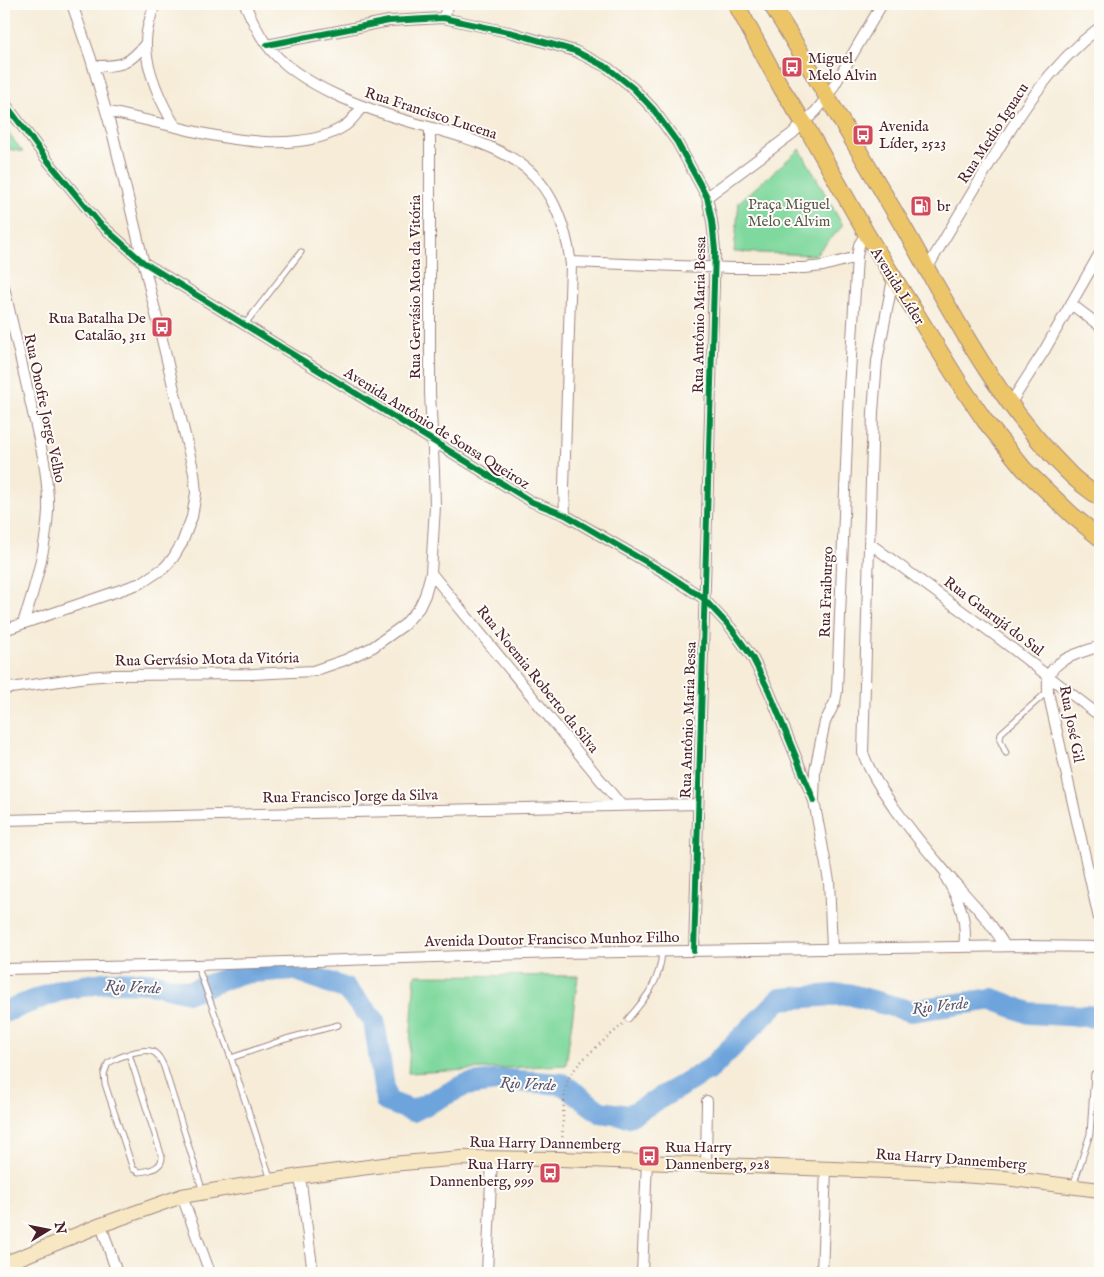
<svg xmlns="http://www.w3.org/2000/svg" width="1104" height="1277" font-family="'IM FELL English',serif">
  <rect width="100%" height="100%" fill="#fdfcf7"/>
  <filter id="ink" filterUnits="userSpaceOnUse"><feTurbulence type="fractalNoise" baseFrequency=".02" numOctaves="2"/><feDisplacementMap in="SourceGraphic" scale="10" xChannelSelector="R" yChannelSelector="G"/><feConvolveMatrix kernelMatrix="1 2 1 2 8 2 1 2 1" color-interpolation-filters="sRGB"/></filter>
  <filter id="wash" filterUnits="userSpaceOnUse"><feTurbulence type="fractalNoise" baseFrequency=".0096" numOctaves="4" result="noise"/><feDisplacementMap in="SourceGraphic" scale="20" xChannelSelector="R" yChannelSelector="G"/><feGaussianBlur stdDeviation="1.12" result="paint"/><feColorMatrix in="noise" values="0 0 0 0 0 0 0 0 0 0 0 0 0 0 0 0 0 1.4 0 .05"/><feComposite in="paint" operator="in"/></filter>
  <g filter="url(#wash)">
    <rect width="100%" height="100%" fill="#f6ecd8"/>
    <!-- green -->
    <path fill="#7fd89d" stroke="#647c64" d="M4,128l19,24 -19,-4z
      M800,149l42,75v3l-27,28 -81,-3 5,-50z
      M415,975l163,1 -12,89 -158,8z"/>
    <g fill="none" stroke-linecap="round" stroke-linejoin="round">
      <!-- river -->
      <path stroke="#6ea4dc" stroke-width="22" d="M4,1012l59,-23 46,-7 42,1 38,9 52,-19 53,-4 52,20 28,31 12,81 27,10 52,-26 38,-5 60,4 37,28 29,4 81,-47 70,-70 68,-5 62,17 83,-12 36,14 71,4"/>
    </g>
  </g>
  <g filter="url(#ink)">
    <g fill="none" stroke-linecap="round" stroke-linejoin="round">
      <!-- service casing -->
      <g stroke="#a08682" stroke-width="7">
        <path id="service" d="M245,324l56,-72
          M1006,753l-6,-13 1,-7 46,-41
          M197,965l34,93 40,122
          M628,1019c19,-22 32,-38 34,-67
          M129,1054l33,103c0,11 -13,14 -23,15l-6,-3 -28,-85 -1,-10 4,-11c9,-5 37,-18 47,-10 4,3 7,9 9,14l39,125
          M231,1058l55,-19 52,-14
          M1073,1186l17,-52 4,-60"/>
      </g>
      <!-- minor casing -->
      <g stroke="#a08682" stroke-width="12">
        <path id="minor" d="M155,4c-4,11 -9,26 -9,38 -1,26 16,64 30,85 46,12 124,27 167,0 8,-4 13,-13 19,-20
          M245,4c6,14 12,27 21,40 33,44 108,68 159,82 35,10 72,19 101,42 28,23 41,63 45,97l-7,222 1,28
          M443,18l6,-14
          M267,45l122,-24 54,-3 70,15 62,18 33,17 25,20 20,21 24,33 30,55 5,24 3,29 -21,701
          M93,66c28,0 35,0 53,-23
          M4,102l44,59 51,62 44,39 389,240 33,13 102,59 36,24 28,30 21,29 17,34 45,110
          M106,111l70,16
          M707,197l86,-64 23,-22 12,-15 54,-92
          M571,262l160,6h73l19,-2 34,-9
          M927,269c18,-32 38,-64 57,-96 33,-56 64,-106 116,-146
          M893,279l-16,82 -4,51 -10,341c7,20 18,35 30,53 14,19 29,39 45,57 22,28 49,52 67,83
          M4,287l40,174c2,16 5,33 4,50 -2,38 -13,77 -25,112
          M1071,304l29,22
          M1010,404l34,-53 56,-98
          M869,543l131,96 100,77
          M431,573l190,232
          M4,630l137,-47 23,-15 9,-10 9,-15 10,-26 4,-24 -2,-20 -81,-338 -22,-76 -19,-55
          M1100,646c-16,6 -45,12 -51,30 -2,4 -1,11 -1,16l52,231
          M4,689l83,-12 27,-2 139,-1 60,-3 32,-11 28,-13 31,-22 15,-17 6,-13 6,-22 4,-67 -1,-35 -4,-78v-265
          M4,820l694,-16
          M946,878c13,22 22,42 18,69
          M832,948l-3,-67 -15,-80 1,-31 8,-39 2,-9 10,-20 2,-11 12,-301 8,-133 2,-12 7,-12
          M4,969l193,-4 360,-12 469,-7 74,1
          M706,1165l1,-64
          M300,1176l13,97
          M182,1196l28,77
          M101,1225l16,48
          M9,1262l3,11
          M487,1273l5,-115
          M642,1273l5,-111
          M822,1273l4,-104"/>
      </g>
      <!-- secondary casing -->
      <g stroke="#a08682" stroke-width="16">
        <path id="secondary" d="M4,1264l97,-39 81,-29 118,-20 91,-12 71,-6 99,1 355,13 89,6 95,12"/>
      </g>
      <!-- primary casing -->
      <g stroke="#a08682" stroke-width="18">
        <path id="primary" d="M736,4l46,85 22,34 62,110 94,151 25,37 39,48 48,46 28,23
          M771,4c46,74 89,149 133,224 48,85 94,175 164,244 9,10 22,18 32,26"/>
      </g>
      <!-- path -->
      <path stroke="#a08682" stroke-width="2.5" stroke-dasharray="1 4" stroke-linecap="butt" d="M562,1147c1,-18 0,-53 7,-69 8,-17 40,-41 54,-54"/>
      <!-- service -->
      <use href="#service" stroke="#fff" stroke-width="5"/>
      <!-- minor -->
      <use href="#minor" stroke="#fff" stroke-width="10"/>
      <!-- secondary -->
      <use href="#secondary" stroke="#f7e8c3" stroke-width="14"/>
      <!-- primary -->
      <use href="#primary" stroke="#ecc569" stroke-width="16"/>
      <!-- cycleway casing -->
      <g stroke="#fdfcf7" stroke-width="9">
        <path id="cycleway" d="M267,45l122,-24 54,-3 70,15 62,18 33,17 25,20 20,21 24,33 30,55 5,24 3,29 -21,701
          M4,102l44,59 51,62 44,39 389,240 33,13 102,59 36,24 28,30 21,29 17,34 45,110"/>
      </g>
      <!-- cycleway -->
      <use href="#cycleway" stroke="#00873e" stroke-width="6"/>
    </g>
  </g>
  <!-- icons -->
  <defs>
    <g id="bus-square" transform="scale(1.125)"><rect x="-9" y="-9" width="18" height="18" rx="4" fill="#d1495b" stroke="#fdfcf7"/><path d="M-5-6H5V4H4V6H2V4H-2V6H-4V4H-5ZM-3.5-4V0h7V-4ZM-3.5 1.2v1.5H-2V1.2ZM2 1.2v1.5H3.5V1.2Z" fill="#fff"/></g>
    <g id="fuel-square" transform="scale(1.125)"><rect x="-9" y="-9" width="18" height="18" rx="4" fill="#d1495b" stroke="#fdfcf7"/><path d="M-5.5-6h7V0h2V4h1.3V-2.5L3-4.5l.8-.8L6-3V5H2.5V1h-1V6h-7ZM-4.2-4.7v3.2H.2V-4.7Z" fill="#fff"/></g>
  </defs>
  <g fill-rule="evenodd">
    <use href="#bus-square" x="792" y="67"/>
    <use href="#bus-square" x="863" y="135"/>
    <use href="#fuel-square" x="921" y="206"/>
    <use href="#bus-square" x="162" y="327"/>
    <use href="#bus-square" x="649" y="1156"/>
    <use href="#bus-square" x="550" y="1173"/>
  </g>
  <g text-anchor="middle" stroke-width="4" stroke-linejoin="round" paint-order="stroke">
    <!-- poi labels -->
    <g font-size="15" fill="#4a1f2b" stroke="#fdfcf7" text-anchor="start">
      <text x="808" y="63">Miguel<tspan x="808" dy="17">Melo Alvin</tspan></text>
      <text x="879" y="131">Avenida<tspan x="879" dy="17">Líder, 2523</tspan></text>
      <text x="937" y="211">br</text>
      <text x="146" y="323" text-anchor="end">Rua Batalha De<tspan x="146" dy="17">Catalão, 311</tspan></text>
      <text x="665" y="1152">Rua Harry<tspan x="665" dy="17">Dannenberg, 928</tspan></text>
      <text x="534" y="1169" text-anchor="end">Rua Harry<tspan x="534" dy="17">Dannenberg, 999</tspan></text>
    </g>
    <!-- street labels -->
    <g font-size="15" fill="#4a1f2b" stroke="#fdfcf7">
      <text transform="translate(431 113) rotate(18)" y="5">Rua Francisco Lucena</text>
      <text transform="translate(993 133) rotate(-57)" y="5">Rua Medio Iguacu</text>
      <text transform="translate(898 286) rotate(58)" y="5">Avenida Líder</text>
      <text transform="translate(415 287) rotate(-90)" y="5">Rua Gervásio Mota da Vitória</text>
      <text transform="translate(699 315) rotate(-89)" y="5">Rua Antônio Maria Bessa</text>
      <text transform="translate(45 408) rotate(78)" y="5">Rua Onofre Jorge Velho</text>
      <text transform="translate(437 428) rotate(32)" y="5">Avenida Antônio de Sousa Queiroz</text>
      <text transform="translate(826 592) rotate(-88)" y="5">Rua Fraiburgo</text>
      <text transform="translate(994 616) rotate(37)" y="5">Rua Guarujá do Sul</text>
      <text transform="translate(207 659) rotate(-1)" y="5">Rua Gervásio Mota da Vitória</text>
      <text transform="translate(538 679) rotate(51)" y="5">Rua Noemia Roberto da Silva</text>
      <text transform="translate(688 720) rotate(-88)" y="5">Rua Antônio Maria Bessa</text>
      <text transform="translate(1072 724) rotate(79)" y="5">Rua José Gil</text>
      <text transform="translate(350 796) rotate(-1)" y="5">Rua Francisco Jorge da Silva</text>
      <text transform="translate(552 939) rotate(-1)" y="5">Avenida Doutor Francisco Munhoz Filho</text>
      <text transform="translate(545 1143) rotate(1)" y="5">Rua Harry Dannemberg</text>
      <text transform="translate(951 1159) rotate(4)" y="5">Rua Harry Dannemberg</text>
    </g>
    <!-- park labels -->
    <g font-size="15" fill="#5a564d" stroke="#fdfcf7">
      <text x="789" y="209">Praça Miguel<tspan x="789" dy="17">Melo e Alvim</tspan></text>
    </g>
    <!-- water labels -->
    <g font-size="16" font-style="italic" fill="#585472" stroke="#fdfcf7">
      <text transform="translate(133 986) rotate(3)" y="6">Rio Verde</text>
      <text transform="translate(940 1005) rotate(-6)" y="6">Rio Verde</text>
      <text transform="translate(528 1083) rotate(3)" y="6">Rio Verde</text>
    </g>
  </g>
  <!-- margin -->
  <rect width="1104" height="1277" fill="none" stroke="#fdfcf7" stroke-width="20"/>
  <!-- north arrow -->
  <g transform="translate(48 1230) rotate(80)" stroke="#fdfcf7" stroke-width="4" paint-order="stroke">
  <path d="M0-4L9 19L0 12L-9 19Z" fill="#4a1f2b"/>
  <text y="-8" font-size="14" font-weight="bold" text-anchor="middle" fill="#4a1f2b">N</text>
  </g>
</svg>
